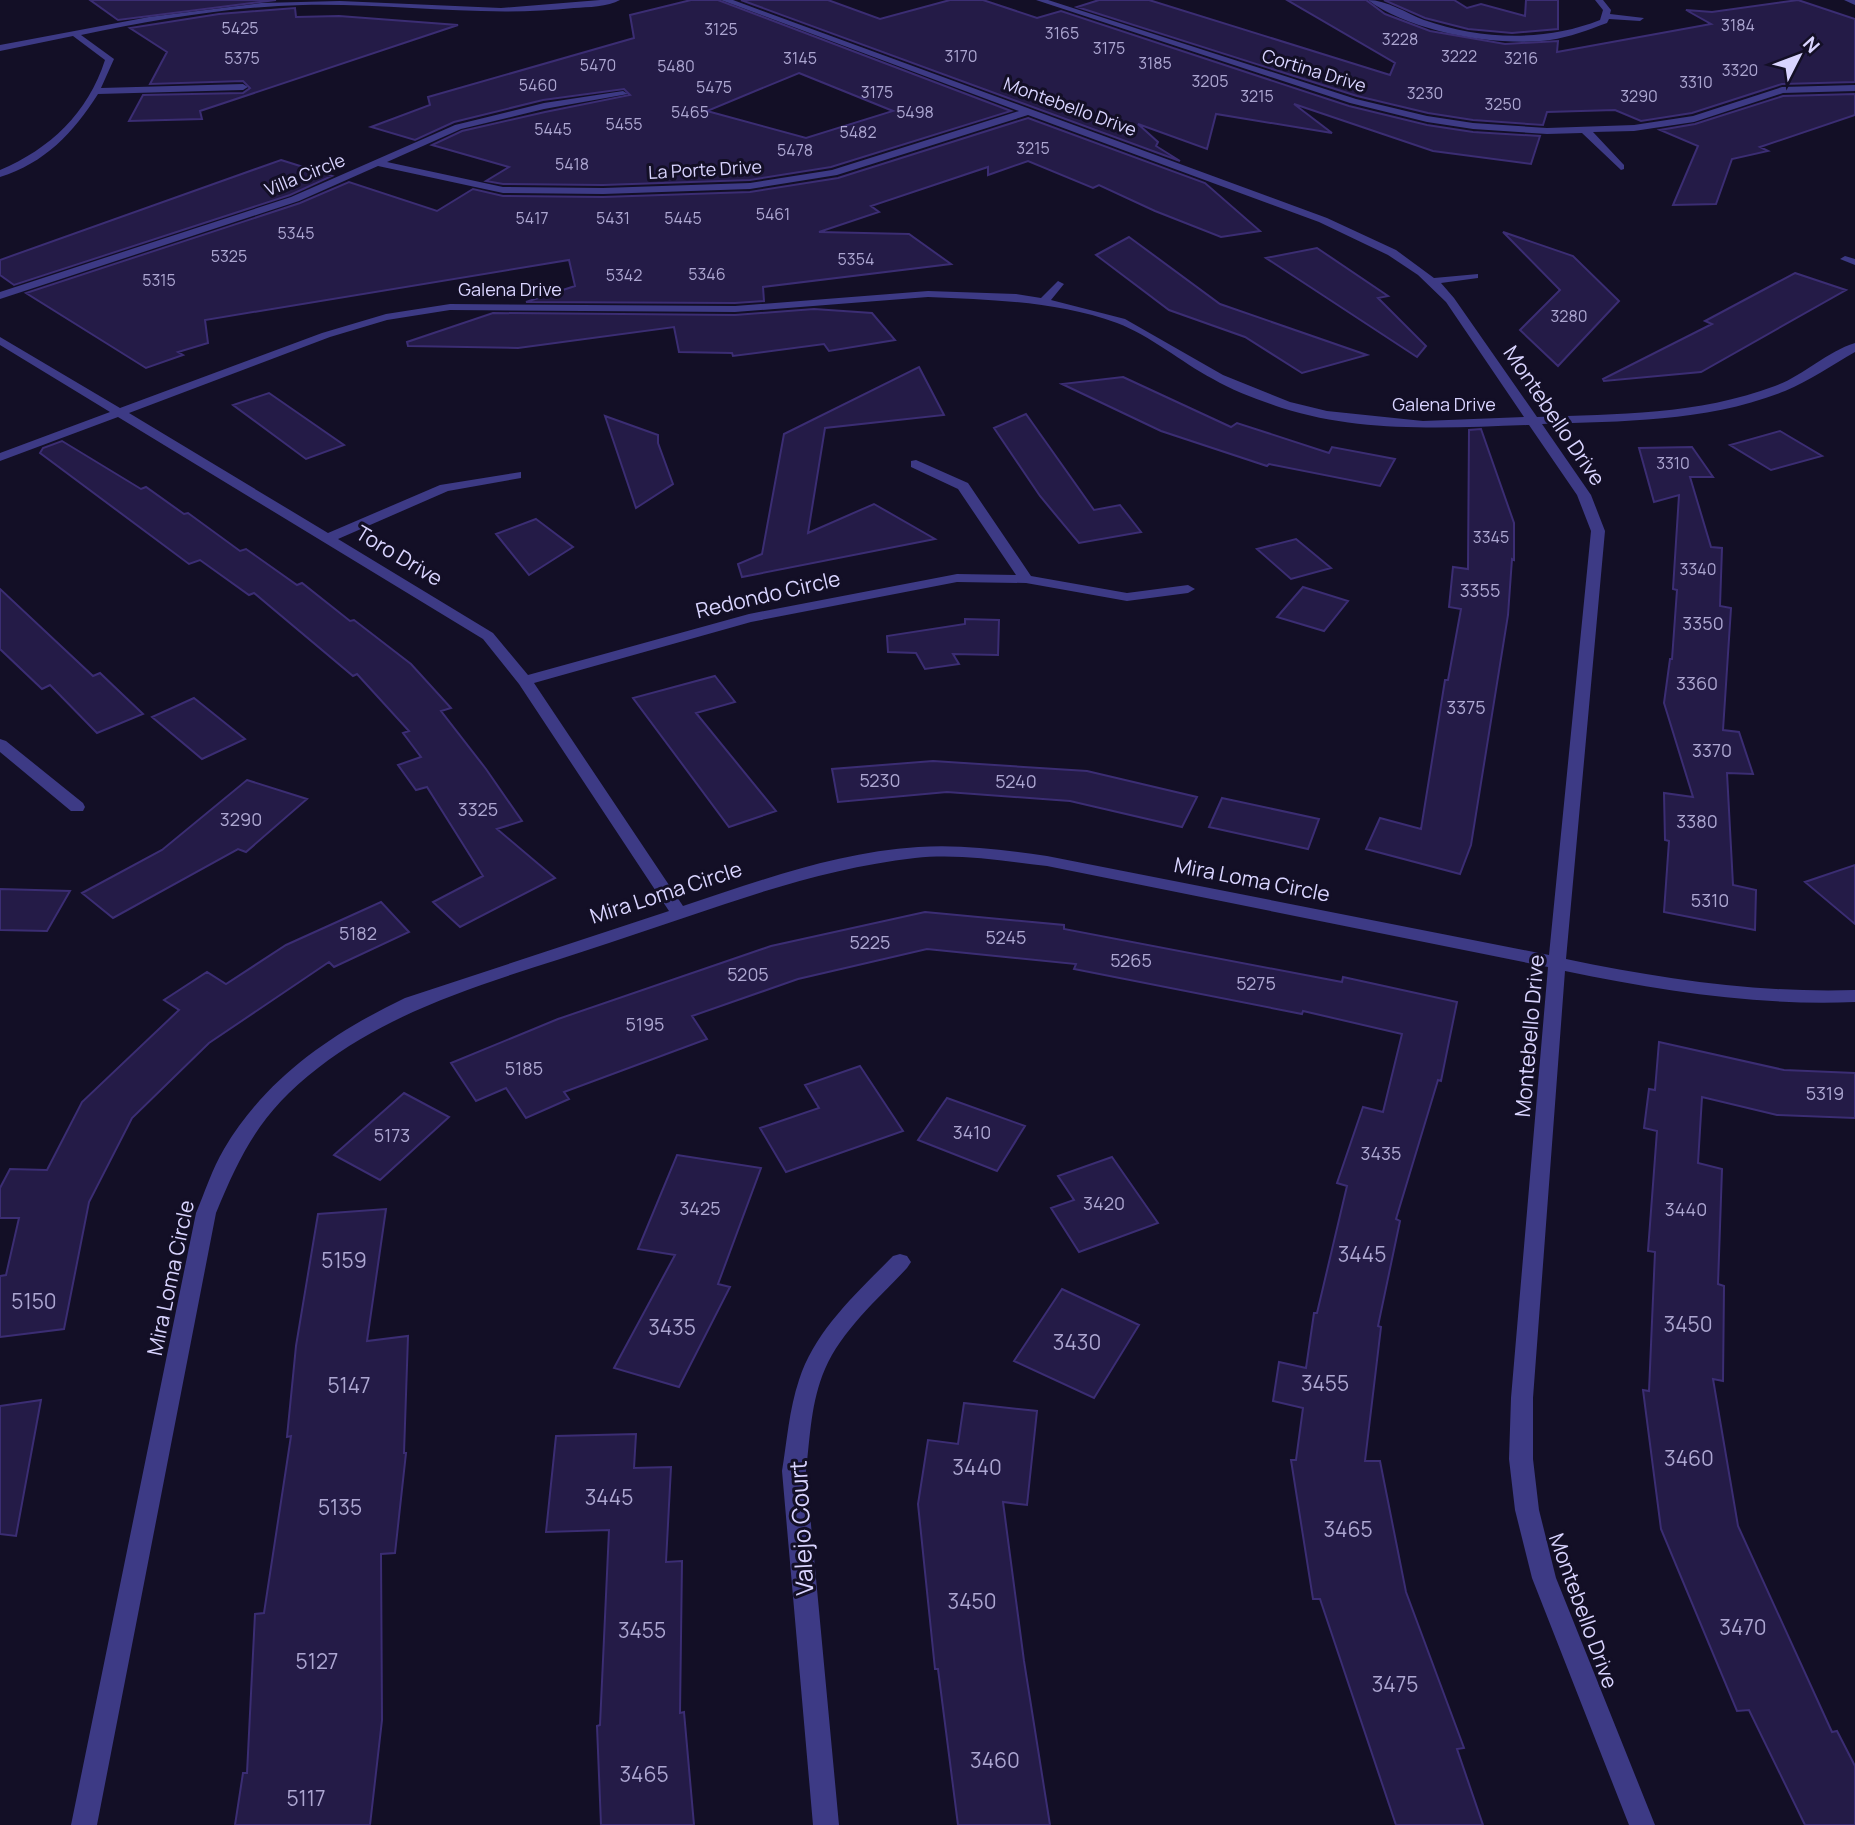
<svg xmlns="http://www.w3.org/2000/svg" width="1855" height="1825" font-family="Manrope,sans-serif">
  <rect width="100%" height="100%" fill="#130f26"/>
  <!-- building -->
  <path fill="#241b47" stroke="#3b2d73" stroke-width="2" fill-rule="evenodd" d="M90,0h186l-158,20z
    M691,0h27l293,111 -180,56 -81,13 -147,5 -100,-1 -17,-3 23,-14 -77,-22 30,-14 83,-19 85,-17 -6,-6 -81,11 -89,22 -39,18 -44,-13 59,-22 -2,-8 206,-59 -4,-23zM799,73l94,38 -87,27 -99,-27z
    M741,0h87l52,19 70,-19h33l54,18 24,-7 288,95 78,19 46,7 67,4 -9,28 -98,-13 -139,-47 38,29 -116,-19 -9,35 -69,-25 20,18 -2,4 24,15z
    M1099,0h50l241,75 5,-12 -108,-63h79l19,14 45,17 75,13 53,-3 -1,11 154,-28 -25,-14 26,2 86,-12 57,19v63l-73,2 -90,29 -51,8 -26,-11 -68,2 -4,13 -70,-5 -45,-7 -71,-17 -280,-89z
    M1384,0h70l13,8 14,-4 44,12 1,-16h32v29l-46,4 -44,-4 -43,-11z
    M295,8l1,9 43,-1 119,9 -258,86 2,8 -73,2 14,-26 100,-2 7,-5 -7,-7 -93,3 17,-32 -37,-24 89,-14z
    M1855,94v21l-95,32 8,4 -36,8 -16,45 -43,1 25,-59 -38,-16 35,-6 88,-28z
    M1028,118l177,65 55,48 -39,6 -66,-26 -56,-26 -6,3 -65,-27 -40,14v-8l-117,39 8,6 -60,20 90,2 42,30 -188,23 1,14 -29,2 -209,-1 49,-16 -6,-26 -364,60 3,23 -30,9 5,3 -37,13 -120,-75 274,-90 49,-21 88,29 36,-22 30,7 100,1 147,-5 88,-14z
    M281,160l51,16 -42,19 -276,90 -14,-10v-15z
    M1503,232l70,24 46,45 -61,65 -38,-36 40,-40z
    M1129,237l91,67 147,51 -65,18 -57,-36 -76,-27 -73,-55z
    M1317,248l71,48 -10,2 48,48 -9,11 -151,-99z
    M1795,273l51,17 -145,82 -97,9 -1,-2 109,-55 -7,-3z
    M814,309l58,4 23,27 -66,11 -5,-7 -91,12 -1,-3 -53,-1 -5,-25 -156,21 -110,-2 -1,-4 86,-29 242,2z
    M919,367l25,48 -119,13 -17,105 66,-29 61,35 -193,38 -4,-13 24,-10 22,-120z
    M1123,377l108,50 6,-4 92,30 3,-6 63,12 -15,27 -111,-22 -2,2 -106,-35 -99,-47z
    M269,393l75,52 -38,14 -73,-54z
    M1026,414l68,96 26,-5 21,27 -62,11 -39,-47 -46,-68z
    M605,416l53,19v8l15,41 -37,24z
    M1481,429l33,94v37l-2,-1 -4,56 -37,230 -11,29 -94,-25 14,-31 41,11 24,-149h3l13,-71 -12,-2 4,-40 15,2 1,-139z
    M1780,431l42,25 -51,14 -41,-25z
    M62,441l79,48 5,-2 38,27 4,-1 52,38 6,-2 51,36 5,-2 48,38 4,-1 57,44 40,44 -10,3 45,58 36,52 -25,8 58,49 -95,49 -27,-25 50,-26 -56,-89 -11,3 -18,-25 23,-8 -18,-24 6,-2 -52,-57 -4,2 -99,-83 -5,2 -49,-35 -11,4 -149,-111 3,-5z
    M1692,447l21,30h-23l21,70 11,1 -2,58 11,2 -8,122 16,2 14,42 -26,-1 6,112 23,5 -1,40 -91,-18 5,-71 -4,-1 -1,-47 29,4 -29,-94 6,-44h2l5,-69 -4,-1 6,-94 -25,7 -15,-54z
    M536,519l37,28 -44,28 -33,-41z
    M1296,539l35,29 -40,11 -34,-30z
    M1303,587l45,14 -24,30 -47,-14z
    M0,589l93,87 7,-3 43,41 -46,19 -47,-48 -8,4 -42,-40z
    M965,619l34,1 -1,35 -45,-1 6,10 -34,5 -9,-16 -28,-1 -1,-16 78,-12z
    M715,676l20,26 -39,11 80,98 -47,16 -96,-129z
    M194,698l51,41 -43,20 -50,-42z
    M933,761l154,10 110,26 -15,30 -112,-26 -123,-9 -109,10 -6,-33z
    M247,780l60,19 -61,53 -8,-3 -125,69 -31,-25 80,-43z
    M1222,798l97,21 -11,30 -99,-22z
    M1855,865v59l-50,-42z
    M0,889l70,2 -23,40 -47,-1z
    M381,902l28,30 -75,35 -5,-5 -120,81 -77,75 -43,84 -25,127 -64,8v-61l6,-1 13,-57h-19v-30l10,-19 37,1 35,-68 97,-92 -15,-10 43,-28 19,12 60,-39z
    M925,912l139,13v4l278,53 1,-5 114,25 -16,79 -3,-1 -42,139 4,2 -22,105 3,1 -16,134h15l26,131 58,156 -7,1 26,76h-87l-76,-226h-7l-22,-139h5l7,-52 -30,-7 6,-39 27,6 8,-55h3l30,-127 -10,-3 26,-76 20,5 19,-78 -99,-23 -1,3 -228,-45 2,-5 -149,-15 -129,30 -106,37 15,23 -143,53 5,7 -43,19 -20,-30 -30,13 -25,-38 107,-44 213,-73z
    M1659,1042l125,28 71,3v45l-78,-3 -75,-18 -4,66 24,6 -4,115 6,2 -1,95 -10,-2 25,147 94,206 5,-1 18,35v59h-50l-56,-115 -12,1 -76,-182 -18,-139 6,1 6,-139 -7,-1 9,-120 -13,-3 5,-39 6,1z
    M860,1066l43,65 -117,41 -26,-44 59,-20 -14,-23z
    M404,1093l45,24 -69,63 -46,-25z
    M947,1098l78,28 -28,45 -79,-31z
    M677,1155l84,13 -43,116 12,3 -51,100 -65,-19 61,-113 -37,-6z
    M1112,1157l46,66 -79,29 -28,-44 23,-8 -16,-24z
    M386,1209l-19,132 41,-5 -4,117h2l-11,100 -14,1 1,166 -12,105h-135l8,-52h4l8,-159 9,-1 27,-177 -4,1 9,-91 22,-132z
    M1062,1289l77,36 -45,73 -80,-37z
    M41,1400l-25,136 -16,-2v-128z
    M964,1403l73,8 -10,94 -24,-3 21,159 26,164h-92l-20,-156h-3l-17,-165 10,-64 30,4z
    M636,1434l-2,34 37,-1 -5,95 16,-1 -2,152 4,-1 10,113h-93l-4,-99 3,-1 9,-195 -63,2 10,-96z"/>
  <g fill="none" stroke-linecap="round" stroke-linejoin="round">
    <!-- minor -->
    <path fill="#3d3a85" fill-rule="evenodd" d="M600,0h20c-12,7 -32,7 -46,8 -91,10 -181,-5 -271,-3 -75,2 -149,15 -222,30l33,24 -13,29 142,-4 5,3 -5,3 -145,4c-25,39 -53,69 -98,83v-7c50,-21 88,-57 105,-110l-32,-24 -73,15v-6l149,-28 112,-14 79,-2 161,7z
      M721,0h12l594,218 69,32 38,28 44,-4v4l-37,5 13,15 83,119c80,-3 161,-2 238,-31 28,-10 51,-34 80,-43v9c-23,13 -46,29 -70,39 -78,31 -161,30 -243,33l49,71 14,36 -39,428c96,20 191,34 289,31v12c-98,4 -193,-11 -290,-31l-32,427v61l6,51 17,68 99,247h-26l-97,-247 -17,-68 -6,-51 2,-61 37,-431 -501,-101c-43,-5 -89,-13 -132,-8 -106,12 -205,52 -306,85 -100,34 -206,59 -291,125 -55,42 -76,82 -102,145l-119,612h-26l125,-612c9,-21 16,-44 28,-64 42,-71 108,-116 181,-151l264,-87 -150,-227 -36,-45 -365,-222 -118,44v-8l110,-41 -110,-67v-8l120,71 202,-75 64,-19 64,-10 285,2 193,-15 88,3 25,4 17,-17 6,3 -13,16 74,19 98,56 67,27 37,9 96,10 101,-4 -78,-115 -28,-27 -30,-20 -69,-33 -291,-107 -191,60 -87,14 -147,5 -100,-1 -125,-27 -79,35 -299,98v-7l291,-95 164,-72 89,-22 79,-12 5,3 -84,15 -83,20 -74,33 116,25 100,1 147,-5 82,-13 187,-59zM928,297c64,3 128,4 189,26 34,13 64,39 96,56 20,12 46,21 69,29 79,25 165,20 247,17l48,70 14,36 -42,424 -502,-99c-43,-6 -86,-12 -129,-9 -81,5 -159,34 -235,59l-149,-223 217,-61 206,-40 69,1 101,18 61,-8 7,-4 -7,-4 -61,8 -96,-17 -63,-93 -52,-23 -5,1v6l47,22 58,86 -59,-1 -208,40 -221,61 -35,-42 -155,-94 110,-48 73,-13v-6l-81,13 -112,48 -199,-120 201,-76 57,-17 63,-10 285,2z
      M1036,0h12l308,99 71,17 46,7 74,5 87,-3 59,-9 89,-29 73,-2v6l-72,2 -89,29 -60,9 -41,1 31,33v4l-3,1 -39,-37 -35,1 -74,-5 -46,-7 -77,-19z
      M1368,0c19,0 38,13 56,20 57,20 120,22 176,0l3,-10 -8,-10h8l8,10 -1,4 34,4 -4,3 -31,-2 -2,4c-19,7 -37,14 -57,17 -52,7 -140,-8 -182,-40z
      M1844,0h11v5z
      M1845,256l10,3v6l-15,-6z
      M0,739l6,2 77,62 2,4 -2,4h-12l-71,-59z
      M900,1254l7,2 4,6 -4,6c-29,31 -65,62 -82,101 -14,32 -15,68 -19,102l33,354h-26l-31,-354c5,-30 7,-61 17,-91 16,-50 58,-87 94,-124z"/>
  </g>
  <g text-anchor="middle" stroke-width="6" stroke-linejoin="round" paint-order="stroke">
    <!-- far-number labels -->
    <g font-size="16" fill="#aca6d1">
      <text x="1738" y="31">3184</text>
      <text x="240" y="34">5425</text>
      <text x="721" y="35">3125</text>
      <text x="1062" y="39">3165</text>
      <text x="1400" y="45">3228</text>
      <text x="1109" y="54">3175</text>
      <text x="961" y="62">3170</text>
      <text x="1459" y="62">3222</text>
      <text x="242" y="64">5375</text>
      <text x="800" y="64">3145</text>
      <text x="1521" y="64">3216</text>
      <text x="1155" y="69">3185</text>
      <text x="598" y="71">5470</text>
      <text x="676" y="72">5480</text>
      <text x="1740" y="76">3320</text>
      <text x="1210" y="87">3205</text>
      <text x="1696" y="88">3310</text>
      <text x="538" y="91">5460</text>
      <text x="714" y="93">5475</text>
      <text x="877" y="98">3175</text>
      <text x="1425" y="99">3230</text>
      <text x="1257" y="102">3215</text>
      <text x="1639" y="102">3290</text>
      <text x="1503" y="110">3250</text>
      <text x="690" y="118">5465</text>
      <text x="915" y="118">5498</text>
      <text x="624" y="130">5455</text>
      <text x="553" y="135">5445</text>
      <text x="858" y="138">5482</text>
      <text x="1033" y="154">3215</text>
      <text x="795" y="156">5478</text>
      <text x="572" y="170">5418</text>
      <text x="773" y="220">5461</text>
      <text x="532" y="224">5417</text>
      <text x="613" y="224">5431</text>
      <text x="683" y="224">5445</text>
      <text x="296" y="239">5345</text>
      <text x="229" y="262">5325</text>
      <text x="856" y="265">5354</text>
      <text x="707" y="280">5346</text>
      <text x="624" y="281">5342</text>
      <text x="159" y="286">5315</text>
      <text x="1569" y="322">3280</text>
      <text x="1673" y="469">3310</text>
      <text x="1491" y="543">3345</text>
      <text x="1698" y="575">3340</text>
    </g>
    <!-- far-street labels -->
    <g font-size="18" fill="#d9d4ff" stroke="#130f26">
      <text transform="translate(1314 71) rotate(17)" y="6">Cortina Drive</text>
      <text transform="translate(1070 107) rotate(20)" y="6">Montebello Drive</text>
      <text transform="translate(705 170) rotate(-3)" y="6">La Porte Drive</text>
      <text transform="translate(305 175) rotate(-22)" y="6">Villa Circle</text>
      <text x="510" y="296">Galena Drive</text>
      <text x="1444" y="411">Galena Drive</text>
    </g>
    <!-- number labels -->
    <g font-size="18" fill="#aca6d1">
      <text x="1480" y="597">3355</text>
      <text x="1703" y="630">3350</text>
      <text x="1697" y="690">3360</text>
      <text x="1466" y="714">3375</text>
      <text x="1712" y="757">3370</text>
      <text x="880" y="787">5230</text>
      <text x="1016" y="788">5240</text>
      <text x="478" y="816">3325</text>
      <text x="241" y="826">3290</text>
      <text x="1697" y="828">3380</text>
      <text x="1710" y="907">5310</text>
      <text x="358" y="940">5182</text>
      <text x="1006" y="944">5245</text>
      <text x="870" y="949">5225</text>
      <text x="1131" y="967">5265</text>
      <text x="748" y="981">5205</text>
      <text x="1256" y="990">5275</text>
      <text x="645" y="1031">5195</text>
      <text x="524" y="1075">5185</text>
      <text x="1825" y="1100">5319</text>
      <text x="972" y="1139">3410</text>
      <text x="392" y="1142">5173</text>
      <text x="1381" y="1160">3435</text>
      <text x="1104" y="1210">3420</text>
      <text x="700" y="1215">3425</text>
      <text x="1686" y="1216">3440</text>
    </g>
    <!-- street labels -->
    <g font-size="21" fill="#d9d4ff" stroke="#130f26">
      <text transform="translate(1554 416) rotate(56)" y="7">Montebello Drive</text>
      <text transform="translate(399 556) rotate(31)" y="7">Toro Drive</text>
      <text transform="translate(768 595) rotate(-13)" y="7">Redondo Circle</text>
      <text transform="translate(1252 880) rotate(11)" y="7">Mira Loma Circle</text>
      <text transform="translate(666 893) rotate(-18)" y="7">Mira Loma Circle</text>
      <text transform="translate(1530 1036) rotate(-85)" y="7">Montebello Drive</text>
      <text transform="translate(171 1278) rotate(-78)" y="7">Mira Loma Circle</text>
      <text transform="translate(1583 1611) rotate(70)" y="7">Montebello Drive</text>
    </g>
    <!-- near-number labels -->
    <g font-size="21" fill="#aca6d1">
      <text x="1362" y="1262">3445</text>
      <text x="344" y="1268">5159</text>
      <text x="34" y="1309">5150</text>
      <text x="1688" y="1332">3450</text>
      <text x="672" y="1335">3435</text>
      <text x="1077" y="1350">3430</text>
      <text x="1325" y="1391">3455</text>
      <text x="349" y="1393">5147</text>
      <text x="1689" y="1466">3460</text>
      <text x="977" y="1475">3440</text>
      <text x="609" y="1505">3445</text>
      <text x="340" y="1515">5135</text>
      <text x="1348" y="1537">3465</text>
      <text x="972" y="1609">3450</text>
      <text x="1743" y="1635">3470</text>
      <text x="642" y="1638">3455</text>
      <text x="317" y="1669">5127</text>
      <text x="1395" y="1692">3475</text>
      <text x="995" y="1768">3460</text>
      <text x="644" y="1782">3465</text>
      <text x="306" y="1806">5117</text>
    </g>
    <!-- near-street labels -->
    <g font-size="24" fill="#d9d4ff" stroke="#130f26">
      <text transform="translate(802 1528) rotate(-93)" y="8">Valejo Court</text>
    </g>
  </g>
  <!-- north arrow -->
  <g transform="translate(1799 56) rotate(48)" stroke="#130f26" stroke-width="5" paint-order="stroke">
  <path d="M0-5L12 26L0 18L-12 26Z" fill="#d9d4ff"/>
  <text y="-10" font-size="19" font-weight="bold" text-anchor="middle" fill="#d9d4ff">N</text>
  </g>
</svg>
